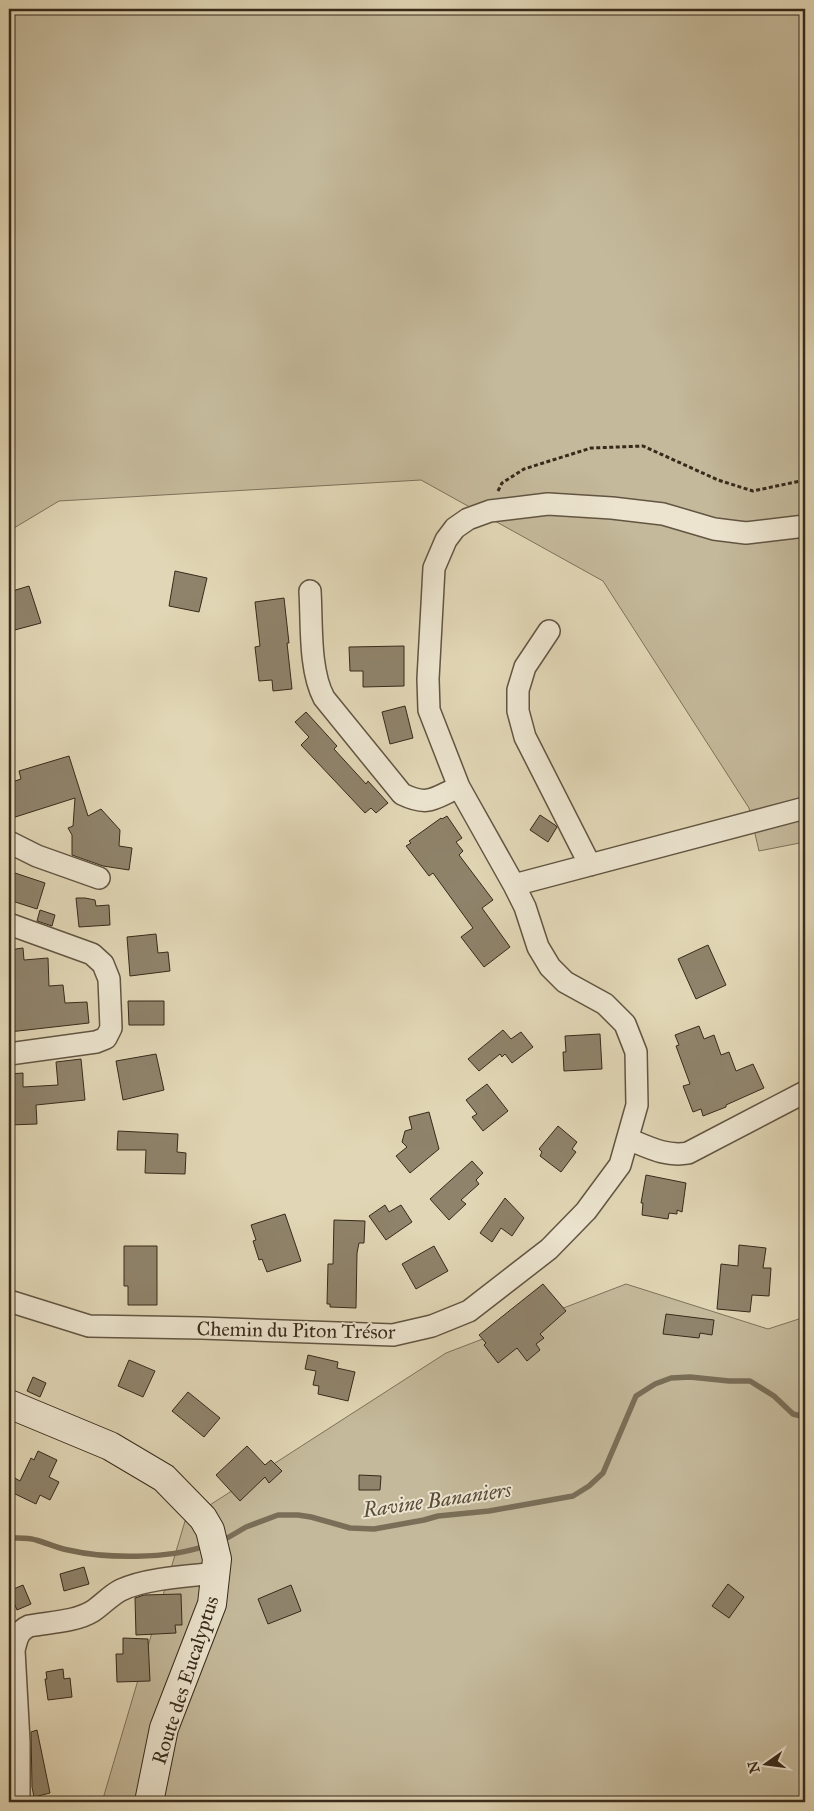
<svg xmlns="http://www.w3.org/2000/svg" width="814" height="1811" font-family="'IM FELL Great Primer',serif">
  <rect width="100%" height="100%" fill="#e1d6b5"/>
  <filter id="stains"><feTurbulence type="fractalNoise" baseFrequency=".004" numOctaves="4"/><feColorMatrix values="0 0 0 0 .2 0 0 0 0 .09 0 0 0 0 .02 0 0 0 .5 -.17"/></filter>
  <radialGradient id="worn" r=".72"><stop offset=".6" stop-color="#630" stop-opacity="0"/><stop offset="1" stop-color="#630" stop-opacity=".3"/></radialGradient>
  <!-- green -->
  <path fill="#c4b99b" stroke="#7e725b" d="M9,9h796v833l-46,9 -10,-43 -146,-227 -182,-101 -362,21 -50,30z
    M626,1284l142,45 37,-12v485h-703l83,-281 261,-168z"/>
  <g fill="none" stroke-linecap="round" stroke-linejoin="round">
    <!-- stream -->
    <path stroke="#7a6e58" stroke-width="5.5" d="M9,1538c8,0 18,-1 27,2 11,3 21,8 32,10 39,9 100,9 137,-4
      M221,1540l8,-3 17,-10 32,-12h20l13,2 39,11 24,1 50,-9 14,-4 51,-5 84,-15 16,-10 14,-13 33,-77 19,-12 16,-6 19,-1 39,4h21l24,15 19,18 12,3"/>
  </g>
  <!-- building -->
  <path fill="#8f836b" stroke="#372a1b" d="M175,571l32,7 -8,34 -30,-6z
    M29,586l12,37 -30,8 -2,-9v-30z
    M284,598l5,45h-2l5,46 -19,2 -1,-11 -13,1 -4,-34 5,-1 -5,-44z
    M404,646v40l-41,1v-16h-13l-1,-24z
    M405,706l8,32 -23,6 -8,-32z
    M306,712l31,34 -3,3 32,35 2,-3 20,22 -12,10 -5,-5 -6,5 -64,-68 8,-8 -14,-15z
    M69,756l19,60 13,-7 19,21 -1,16 13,2 -3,22 -26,-4 -31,-11v-20l-4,-7 5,-2 2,-28 -66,21v-36l12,-4 -2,-8z
    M540,815l15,10 2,2 -9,15 -18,-12z
    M447,816l15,22 -6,4 7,9 -4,4 34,45 -11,8 28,39 -26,20 -23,-30 12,-9 -40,-55 -4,3 -23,-30 5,-3 -2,-2 32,-23 1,1z
    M9,871l36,12 -8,26 -28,-9z
    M76,898h9l10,2 1,6 13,-1 1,20 -31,2z
    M40,910l15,5 -3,11 -15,-5z
    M156,934l2,19 10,-1 2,19 -40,5 -3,-39z
    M708,945l18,40 -30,14 -18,-40z
    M23,948l1,12 24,-2 1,28 14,-1 2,18 22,-1 2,21 -80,9v-82z
    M128,1001h36v24h-35z
    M699,1026l5,13 10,-4 7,20 8,-3 7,19 17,-7 11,24 -38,17v2l-23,9 -2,-7 -8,3 -10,-26 7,-2 -14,-38 3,-1 -4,-10z
    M503,1030l8,9 10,-7 12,15 -21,16 -7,-9 -3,3 -2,-3 -21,17 -11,-12z
    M600,1034l2,35 -38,2 -1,-19h3l-1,-16z
    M156,1054l8,36 -41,10 -7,-39z
    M81,1059l4,41 -49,5 1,19 -28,1v-51l14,-1v14l35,-2 -2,-23z
    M487,1084l21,27 -25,20 -11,-14 5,-3 -11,-14z
    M429,1112l10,37 -29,24 -14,-17 11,-9 -5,-5 3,-11 7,-2 -3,-12z
    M558,1126l19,16 -5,7 4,3 -15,20 -21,-16 2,-4 -3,-3z
    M118,1131l60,3 -1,18 9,1 -1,21 -40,-1 1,-23h-29z
    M472,1161l11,12 -7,7 3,4 -18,16 5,4 -17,16 -19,-21z
    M646,1175l40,8 -4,29 -5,-2v4l-8,-1 -1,6 -26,-4 1,-12h-2z
    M505,1198l19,20 -12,18 -11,-8 -9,14 -12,-9z
    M385,1205l4,7 12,-7 11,17 -26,18 -17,-24z
    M285,1214l16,47 -34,11 -5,-13 -3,1 -6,-19 3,-1 -5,-15z
    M334,1220l31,1 -1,22h-5l-2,10 -1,55 -26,-1v-3h-3l1,-40h5z
    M739,1245l27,3 -3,20h8l-2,28 -17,-1 -2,17 -33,-3 4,-45 17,2z
    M124,1246h33v59h-29v-19h-4z
    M434,1246l14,25 -32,18 -14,-25z
    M543,1284l23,27 -26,23 4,4 -8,6 4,6 -13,11 -10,-13 -19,15 -14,-18 2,-2 -7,-8z
    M666,1314l48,6 -2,15 -12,-2 -1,5 -36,-4z
    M308,1355l30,7 -1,6 18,4 -7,29 -30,-7 1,-8 -6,-1 3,-14 -11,-2z
    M129,1360l26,11 -12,26 -25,-11z
    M33,1377l13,6 -6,14 -13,-6z
    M188,1392l32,26 -16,19 -32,-26z
    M247,1446l18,19 6,-5 11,11 -13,12 -4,-6 -25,24 -24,-26z
    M38,1451l19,9 -8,17 10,5 -9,18 -10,-5 -4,9 -27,-13v-6l4,-8 7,4 11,-23 3,2z
    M359,1475l22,1 -1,14h-21z
    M84,1567l5,17 -25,7 -4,-17z
    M728,1584l16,13 -15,21 -17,-12z
    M23,1585l8,19 -14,6 -8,-19z
    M291,1585l10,26 -33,13 -10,-25z
    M181,1594l1,31h-7l1,8 -40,2 -1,-37 9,-3z
    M123,1638l25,1 2,42 -33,1 -1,-28h7z
    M63,1669l1,10 6,-1 2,19 -24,3 -3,-21h2l-1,-7z
    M37,1730l13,63 -16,4 -2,-10 -1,-55z"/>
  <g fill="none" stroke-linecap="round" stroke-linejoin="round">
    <!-- street casing -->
    <g stroke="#625542" stroke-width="24">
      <path id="street" d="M310,591c2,33 -1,79 14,107l78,96c27,13 32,4 57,-7
        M549,631l-24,36 -7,23v21l7,26 65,128
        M9,842l28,14 62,22
        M514,885l291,-77
        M9,924l83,30 11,10 6,15 2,49 -5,10 -10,4 -87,12
        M628,1139c20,8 38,18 60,14l117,-61
        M9,1301l80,25 112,2 192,7 39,-9 37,-15 80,-62 37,-38 34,-46 17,-60 -1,-53 -11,-28 -20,-20 -40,-22 -15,-15 -12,-20 -13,-40 -11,-22 -55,-98 -30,-77 -1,-31 6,-111 12,-28 9,-12 13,-9 22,-8 58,-7 64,4 51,6 51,15 32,4 59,-7
        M19,1802v-60l-5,-92c3,-11 4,-19 15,-24 21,-4 46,-4 64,-15 10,-7 18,-16 28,-21 25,-12 69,-14 96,-17"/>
    </g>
    <!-- secondary casing -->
    <g stroke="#372a1b" stroke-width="30">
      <path id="secondary" d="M9,1404l101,42 54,32 39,40 7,12 7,29 -5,45 -48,124 -15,74"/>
    </g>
    <!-- path -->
    <path stroke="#372a1b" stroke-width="3" stroke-dasharray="4 2.5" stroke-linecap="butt" d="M498,491l4,-8 22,-14 67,-21 52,-2 75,34 35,11 52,-11"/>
    <!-- street -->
    <use href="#street" stroke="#ece4cf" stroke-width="21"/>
    <!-- secondary -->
    <use href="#secondary" stroke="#ece4cf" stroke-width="28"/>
  </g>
  <g text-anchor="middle" stroke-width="4" stroke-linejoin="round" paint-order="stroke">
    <!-- street labels -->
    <g font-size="20" fill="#372a1b" stroke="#ece4cf">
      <text transform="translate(296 1330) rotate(1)" y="7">Chemin du Piton Trésor</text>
      <text transform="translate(185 1680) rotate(-72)" y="7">Route des Eucalyptus</text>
    </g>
    <!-- water labels -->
    <g font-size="21" font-style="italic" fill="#594c3a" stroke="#ece4cf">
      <text transform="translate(437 1500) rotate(-8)" y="7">Ravine Bananiers</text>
    </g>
  </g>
  <!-- margin -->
  <rect width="814" height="1811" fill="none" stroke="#e1d6b5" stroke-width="30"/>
  <rect x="10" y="10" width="794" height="1791" fill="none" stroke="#372a1b" stroke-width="2.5"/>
  <rect x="15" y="15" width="784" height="1781" fill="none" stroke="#372a1b"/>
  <!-- north arrow -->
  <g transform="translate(766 1764) rotate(256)" stroke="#ece4cf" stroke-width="4" paint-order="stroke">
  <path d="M0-4L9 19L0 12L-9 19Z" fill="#372a1b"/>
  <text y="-8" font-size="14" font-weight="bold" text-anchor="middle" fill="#372a1b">N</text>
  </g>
  <rect width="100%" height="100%" filter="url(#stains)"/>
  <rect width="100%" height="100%" fill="url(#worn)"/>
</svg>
